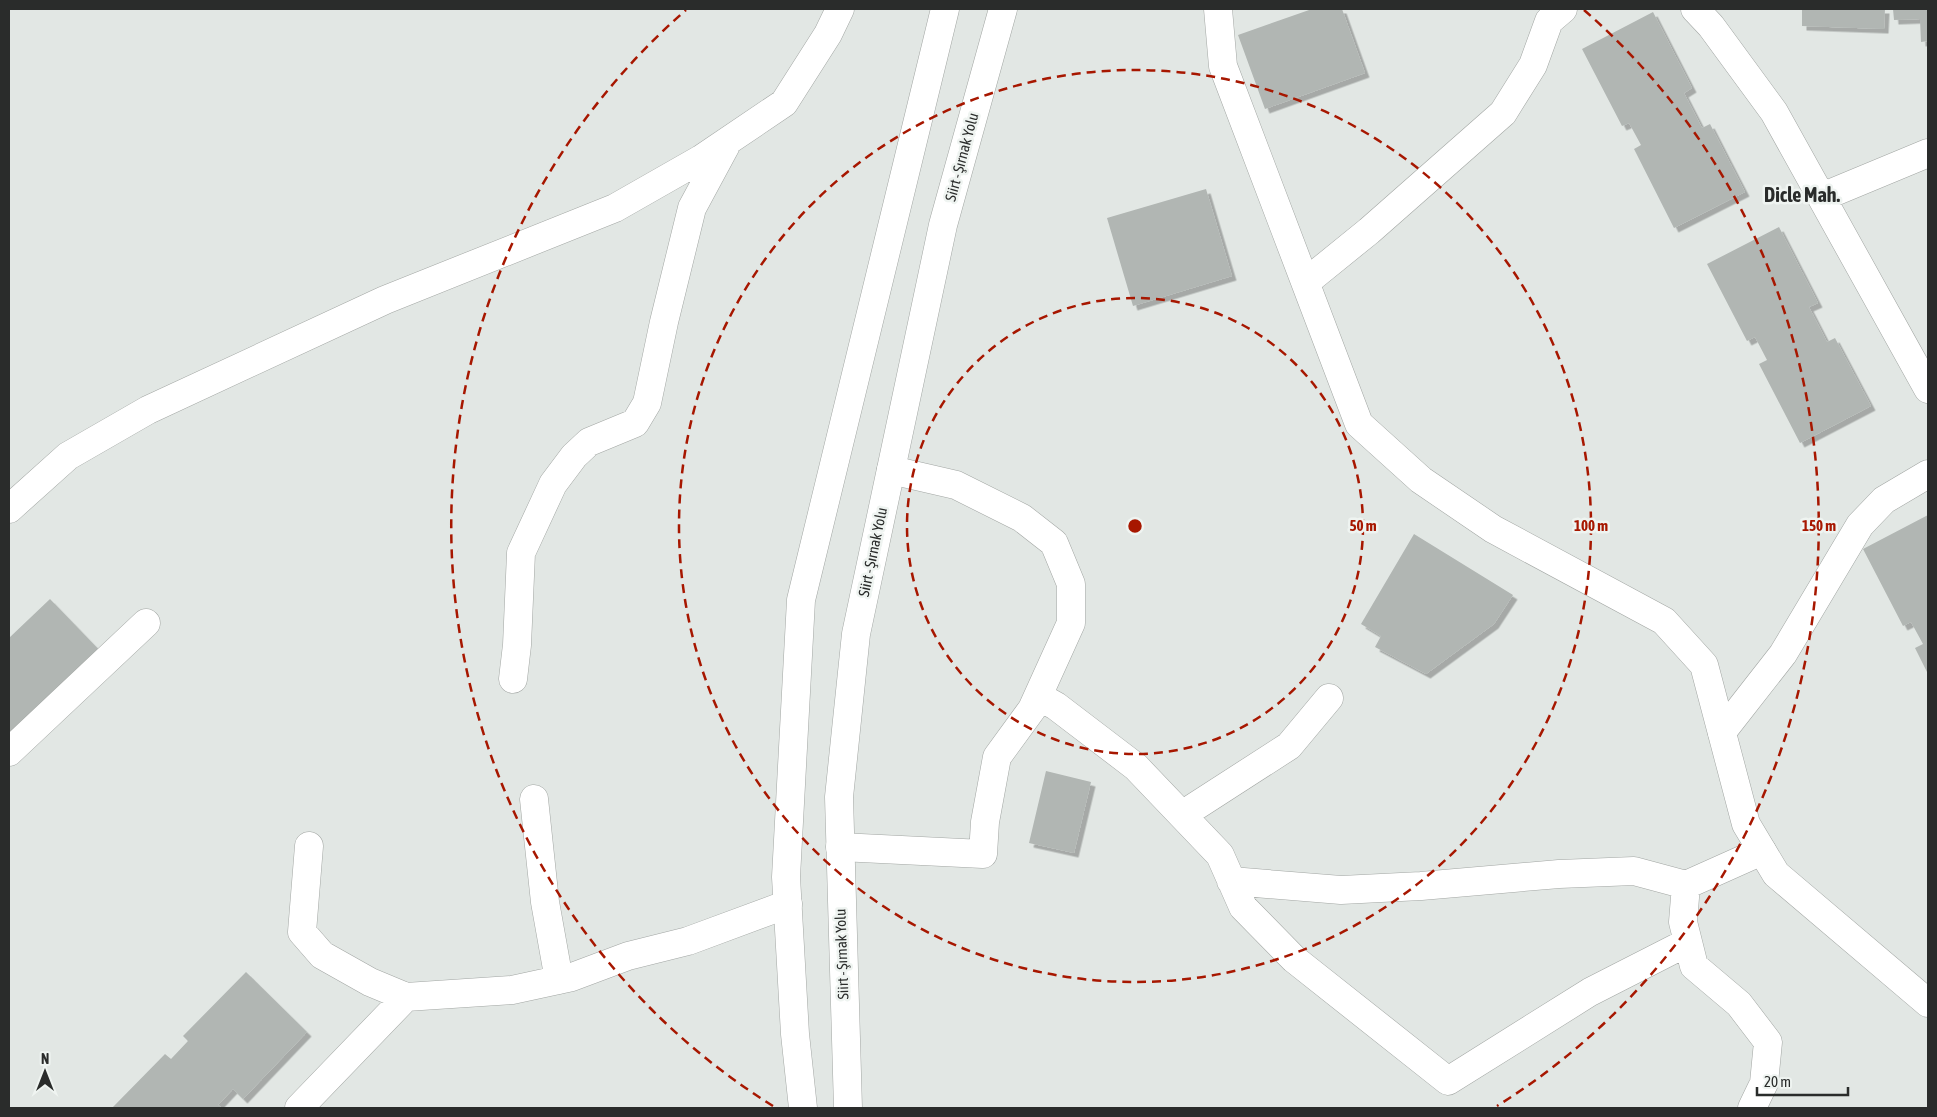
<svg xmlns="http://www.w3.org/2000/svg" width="1937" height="1117" font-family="'Asap Condensed',sans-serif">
  <defs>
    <filter id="shadow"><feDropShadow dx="4.5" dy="4.5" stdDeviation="0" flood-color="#0004"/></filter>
  </defs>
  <rect width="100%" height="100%" fill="#e2e7e4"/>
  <!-- building -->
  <path fill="#b1b6b3" filter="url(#shadow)" d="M1312,9h30l23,64 -100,36 -27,-74z
    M1802,9h83l-1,20 -82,-3z
    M1893,9h35v32l-7,1 -1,-23 -26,1z
    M1653,12l39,76 -8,5 18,35 8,-4 35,68 -71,36 -40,-79 7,-4 -12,-22 -7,3 -40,-77z
    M1206,189l26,87 -99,30 -26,-88z
    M1779,227l39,76 -9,4 18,35 8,-4 36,68 -71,37 -41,-79 8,-4 -12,-23 -8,4 -40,-77z
    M1928,515v159l-13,-26 8,-4 -12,-22 -8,4 -40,-77z
    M1414,534l99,61 -19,29 -68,50 -51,-27 6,-11 -20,-12z
    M50,599l54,56 -95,90v-107z
    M1046,771l45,11 -17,71 -45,-10z
    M246,972l61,60 -64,67 -10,-10 -15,16 4,3h-110l53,-54 6,5 17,-18 -5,-5z"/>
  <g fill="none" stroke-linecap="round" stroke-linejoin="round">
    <!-- street casing -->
    <g stroke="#a2a6a3" stroke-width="29">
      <path id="street" d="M1695,9l16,17 63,86 154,277
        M1822,197l106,-44
        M1306,282l63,-51 134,-118 30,-48 16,-44 14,-12
        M9,509l59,-53 80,-46 237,-110 230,-92 86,-49 83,-56 44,-69 12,-25
        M513,679l4,-34 4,-92 32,-69 21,-28 15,-14 46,-19 12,-20 17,-81 28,-114 34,-63
        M1038,696l18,10 80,61 84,88 23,52 51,52 154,122 142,-89 98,-50
        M1722,732l61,-78 77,-129 24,-25 44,-26
        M9,752l137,-129
        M534,799l11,103 14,78
        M1182,815l107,-69 40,-48
        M309,846l-7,86 20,23 48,27 36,15 106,-7 60,-13 56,-21 60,-15 100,-37
        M840,847l143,7 2,-32 12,-65 35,-48 39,-86v-39l-17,-41 -32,-25 -66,-33 -65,-15
        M1231,881l110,9 80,-4 138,-12 75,-3 52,14
        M299,1108l107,-111
        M1752,1108l12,-25 4,-41 -29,-38 -45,-38 -11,-44 3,-37 76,-34"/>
    </g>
    <!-- secondary casing -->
    <g stroke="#a2a6a3" stroke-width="29">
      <path id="secondary" d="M1218,9l5,57 136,358 62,56 72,49 171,92 40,44 42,159 30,50 152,129
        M803,1108l-8,-74 -9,-157 15,-277 144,-591
        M848,1108l-9,-311 17,-163 87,-409 60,-216"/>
    </g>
    <!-- street -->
    <use href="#street" stroke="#fff" stroke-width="28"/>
    <!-- secondary -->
    <use href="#secondary" stroke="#fff" stroke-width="28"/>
  </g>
  <!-- distance rings -->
  <g fill="none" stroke="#a71700" stroke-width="2.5" stroke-dasharray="9 6">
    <circle cx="1135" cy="526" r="228"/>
    <circle cx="1135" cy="526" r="456"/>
    <path d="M773 1106A684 684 0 0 1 686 10M1584 10A684 684 0 0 1 1497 1106"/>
  </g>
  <g text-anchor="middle" stroke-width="5" stroke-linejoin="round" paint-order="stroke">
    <!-- street labels -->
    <g font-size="15" fill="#2a2c2b" stroke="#eff4f1">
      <text transform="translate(962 157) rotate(-75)" y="5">Siirt - Şırnak Yolu</text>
      <text transform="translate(873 552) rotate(-78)" y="5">Siirt - Şırnak Yolu</text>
      <text transform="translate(842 954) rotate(-92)" y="5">Siirt - Şırnak Yolu</text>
    </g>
    <!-- district labels -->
    <g font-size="20" font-weight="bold" fill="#2a2c2b" stroke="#eff4f1">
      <text x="1802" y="202">Dicle Mah.</text>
    </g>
  </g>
  <circle cx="1135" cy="526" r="8" fill="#a71700" stroke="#eff4f1" stroke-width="2.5"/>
  <g font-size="15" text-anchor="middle" font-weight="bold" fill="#a71700" stroke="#eff4f1" stroke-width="5" stroke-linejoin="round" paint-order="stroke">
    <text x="1363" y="531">50 m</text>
    <text x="1591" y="531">100 m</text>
    <text x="1819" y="531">150 m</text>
  </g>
  <!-- border -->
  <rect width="1937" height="1117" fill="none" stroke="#2a2c2b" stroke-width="20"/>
  <!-- north arrow -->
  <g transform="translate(45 1072)" stroke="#eff4f1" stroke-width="4" paint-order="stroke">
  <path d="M0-4L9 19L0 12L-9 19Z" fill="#2a2c2b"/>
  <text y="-8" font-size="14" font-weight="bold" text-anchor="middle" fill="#2a2c2b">N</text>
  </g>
  <!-- scale -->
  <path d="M1757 1087v8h91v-8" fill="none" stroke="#2a2c2b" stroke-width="2.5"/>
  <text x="1764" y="1087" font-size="15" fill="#2a2c2b" stroke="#eff4f1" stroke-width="4" paint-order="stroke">20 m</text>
</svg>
